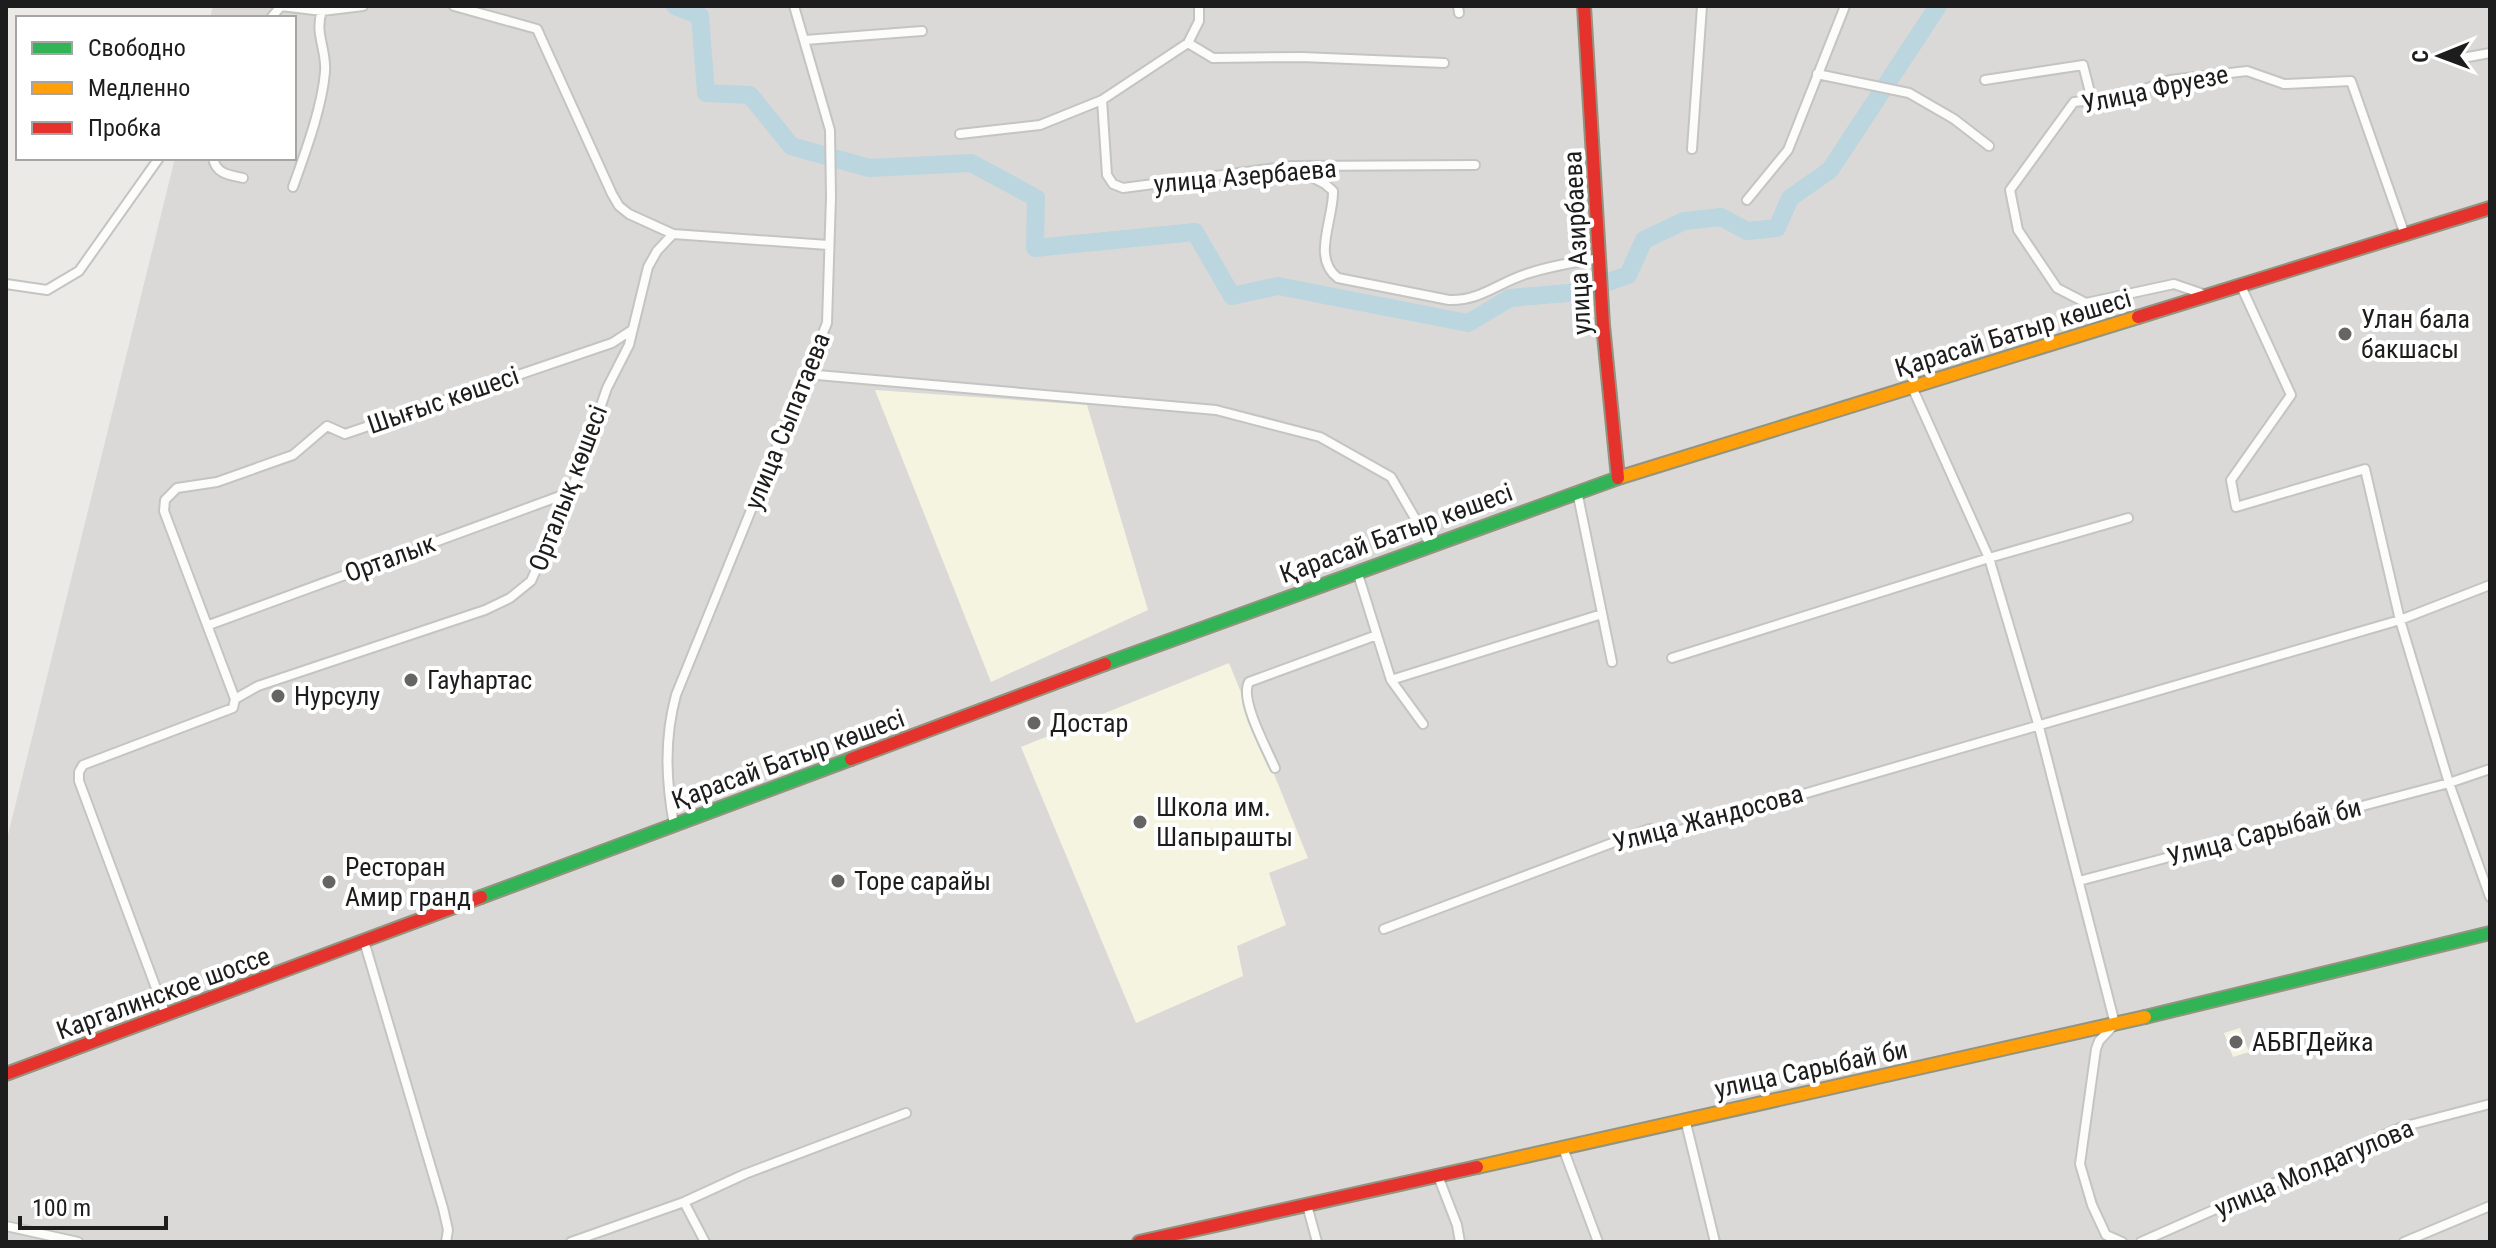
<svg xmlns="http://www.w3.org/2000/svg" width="2496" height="1248" font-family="'Roboto Condensed',sans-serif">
  <rect width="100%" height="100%" fill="#eceae6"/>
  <!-- residential -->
  <path fill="#dbd9d7" d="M213,6h2277v1236h-2484v-399l169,-685h119v-140h-84z"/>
  <!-- education -->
  <path fill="#f5f4e1" d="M875,390l212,15 61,205 -157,72z
    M1229,663l79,195 -39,15 17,52 -49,21 6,30 -107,47 -115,-276z
    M2240,1028l9,24 -16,5 -9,-24z"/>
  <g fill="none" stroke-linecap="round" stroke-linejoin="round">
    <!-- river -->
    <path stroke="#bbd6de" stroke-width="18" d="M675,6l25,10 6,77 44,2 41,51 78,22 102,-5 65,35 -1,50 160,-16 37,64 46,-10 190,37 42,-25 70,-6 48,-17 16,-35 40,-19 37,-4 26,14 30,-3 13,-30 40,-28 108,-164"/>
    <!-- street casing -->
    <g stroke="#c4c4c2" stroke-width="12">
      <path id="street" d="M281,6l41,5 41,-5
        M454,6l83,23 75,165 7,12 10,8 44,20 155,11
        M1199,6v15l-11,22 -86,57 5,75 6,9 10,4 168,-22 184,-1
        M1458,6l1,7
        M271,18l10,-12
        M805,40l117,-9
        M1188,43l25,15 89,-1 142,6
        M2457,59l33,-6
        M1817,74l92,19 45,26 35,27
        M1985,80l98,-15 9,35
        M960,134l80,-9 62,-25
        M1692,149l10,-143
        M213,158c3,16 16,17 30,20
        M1292,167l33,17 8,7c1,28 -22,67 5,87l111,22c31,1 49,-17 77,-26 24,-8 49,-12 74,-16
        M293,187c12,-34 29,-79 32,-115 2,-22 -11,-39 -3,-61
        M1747,200l41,-50 57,-144
        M6,284l41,6 32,-19 80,-113
        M2241,286l50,109 -60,85 5,27 129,-38 35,151 49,163 41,114
        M2206,295l-32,-11 -88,19 -29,-15 -39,-58 -8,-40 64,-88 49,-5 47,-17 77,-9 37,13 67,-3 54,154
        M806,374l410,36 104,27 71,40 39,67
        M1912,387l77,171 50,169 76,297 -16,17 -3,8 -16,115 12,41 14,30 16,7
        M1577,491l35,171
        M1357,571l34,109 32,44
        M209,625l362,-133
        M1672,658l317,-100 139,-40
        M1391,680l211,-66
        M235,699l23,-13 227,-76 25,-12 21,-17 40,-89 36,-104 22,-43 19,-78 9,-16 16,-17
        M1275,768c-8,-19 -36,-69 -26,-86l128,-47
        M674,825c-8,-44 -10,-86 2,-130l151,-372 4,-126 -1,-67 -36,-124
        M2079,881l370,-98 41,-14
        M1384,929l265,-100 31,1 720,-210 90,-35
        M364,941l79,267 5,22 -2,12
        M166,1015l-87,-234v-9l4,-7 150,-57 2,-9 -71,-188 1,-11 12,-12 40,-6 76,-27 34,-29 18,8 267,-91 20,-13
        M1685,1119l30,123
        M1563,1148l35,94
        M1438,1176l19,49 3,17
        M684,1202l21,40
        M1307,1205l10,37
        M6,1226l72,16
        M571,1242l113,-40 61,-28 161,-61
        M2141,1242l261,-115 88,-23
        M2404,1242l86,-36"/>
    </g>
    <!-- fast casing -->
    <g stroke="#93947f" stroke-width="16">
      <path id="fast" d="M1105,664l516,-187
        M481,897l370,-138
        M2145,1017l345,-84"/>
    </g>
    <!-- slow casing -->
    <g stroke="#93947f" stroke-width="16">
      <path id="slow" d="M1621,477l517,-160
        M1477,1167l668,-150"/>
    </g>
    <!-- jam casing -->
    <g stroke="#93947f" stroke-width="16">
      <path id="jam" d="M1584,6l19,319 15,153
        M2138,317l352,-109
        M851,759l254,-95
        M6,1074l475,-177
        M1139,1242l338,-75"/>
    </g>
    <!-- street -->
    <use href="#street" stroke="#fcfcfb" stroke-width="8"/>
    <!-- fast -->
    <use href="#fast" stroke="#30b455" stroke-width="12"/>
    <!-- slow -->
    <use href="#slow" stroke="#ff9f0a" stroke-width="12"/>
    <!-- jam -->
    <use href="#jam" stroke="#e5322d" stroke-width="12"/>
  </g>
  <!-- markers -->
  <g fill="#656563" stroke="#fff" stroke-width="3">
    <circle cx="2345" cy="334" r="8"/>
    <circle cx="411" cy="680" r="8"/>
    <circle cx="278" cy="696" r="8"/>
    <circle cx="1034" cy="723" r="8"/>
    <circle cx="1140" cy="822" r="8"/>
    <circle cx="838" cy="881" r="8"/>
    <circle cx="329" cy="882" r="8"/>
    <circle cx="2236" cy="1042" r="8"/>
  </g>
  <g text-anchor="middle" stroke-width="8" stroke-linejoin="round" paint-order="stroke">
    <!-- street labels -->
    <g font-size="26" fill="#1d1d1d" stroke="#fff">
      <text transform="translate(2155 89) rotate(-12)" y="9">Улица Фруезе</text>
      <text transform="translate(1245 176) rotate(-5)" y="9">улица Азербаева</text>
      <text transform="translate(1577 243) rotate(-93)" y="9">улица Азирбаева</text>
      <text transform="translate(2013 333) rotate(-17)" y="9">Қарасай Батыр көшесі</text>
      <text transform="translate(443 400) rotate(-19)" y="9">Шығыс көшесі</text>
      <text transform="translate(787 421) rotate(-68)" y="9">улица Сыпатаева</text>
      <text transform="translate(568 488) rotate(-69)" y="9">Орталық көшесі</text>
      <text transform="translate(1396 533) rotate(-20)" y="9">Қарасай Батыр көшесі</text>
      <text transform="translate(390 558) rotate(-20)" y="9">Орталык</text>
      <text transform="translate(788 759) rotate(-20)" y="9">Қарасай Батыр көшесі</text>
      <text transform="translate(1708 818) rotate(-15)" y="9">Улица Жандосова</text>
      <text transform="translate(2264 832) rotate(-15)" y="9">Улица Сарыбай би</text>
      <text transform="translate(163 993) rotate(-20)" y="9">Каргалинское шоссе</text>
      <text transform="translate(1811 1069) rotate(-12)" y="9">улица Сарыбай би</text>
      <text transform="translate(2314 1168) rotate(-23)" y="9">улица Молдагулова</text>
    </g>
    <!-- poi labels -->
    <g font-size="26" fill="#1d1d1d" stroke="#fff" text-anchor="start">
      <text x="2361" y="328">Улан бала<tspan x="2361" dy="30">бакшасы</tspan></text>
      <text x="427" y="689">Гауhартас</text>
      <text x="294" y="705">Нурсулу</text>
      <text x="1050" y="732">Достар</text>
      <text x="1156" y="816">Школа им.<tspan x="1156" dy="30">Шапырашты</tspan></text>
      <text x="345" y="876">Ресторан<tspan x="345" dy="30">Амир гранд</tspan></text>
      <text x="854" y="890">Торе сарайы</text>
      <text x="2252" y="1051">АБВГДейка</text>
    </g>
  </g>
  <!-- border -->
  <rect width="2496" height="1248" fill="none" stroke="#1d1d1d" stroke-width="16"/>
  <!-- legend -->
  <rect x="16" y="16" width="280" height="144" fill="#ffffff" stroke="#a5a5a5" stroke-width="2"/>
  <rect x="32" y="42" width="40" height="12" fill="#30b455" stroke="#a5a5a5" stroke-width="2"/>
  <text x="88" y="56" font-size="24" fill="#1d1d1d">Свободно</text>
  <rect x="32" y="82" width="40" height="12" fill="#ff9f0a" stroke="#a5a5a5" stroke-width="2"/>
  <text x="88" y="96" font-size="24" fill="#1d1d1d">Медленно</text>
  <rect x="32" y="122" width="40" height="12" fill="#e5322d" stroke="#a5a5a5" stroke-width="2"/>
  <text x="88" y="136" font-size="24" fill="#1d1d1d">Пробка</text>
  <!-- north arrow -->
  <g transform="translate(2440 56) rotate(269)" stroke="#ffffff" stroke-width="6" paint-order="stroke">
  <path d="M0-6L14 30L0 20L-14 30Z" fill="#1d1d1d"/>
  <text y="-12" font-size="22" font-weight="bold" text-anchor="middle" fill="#1d1d1d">С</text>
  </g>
  <!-- scale -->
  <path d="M20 1216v12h146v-12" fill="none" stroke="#1d1d1d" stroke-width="4"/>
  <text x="32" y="1216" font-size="24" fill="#1d1d1d" stroke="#ffffff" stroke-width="6" paint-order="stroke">100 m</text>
</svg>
